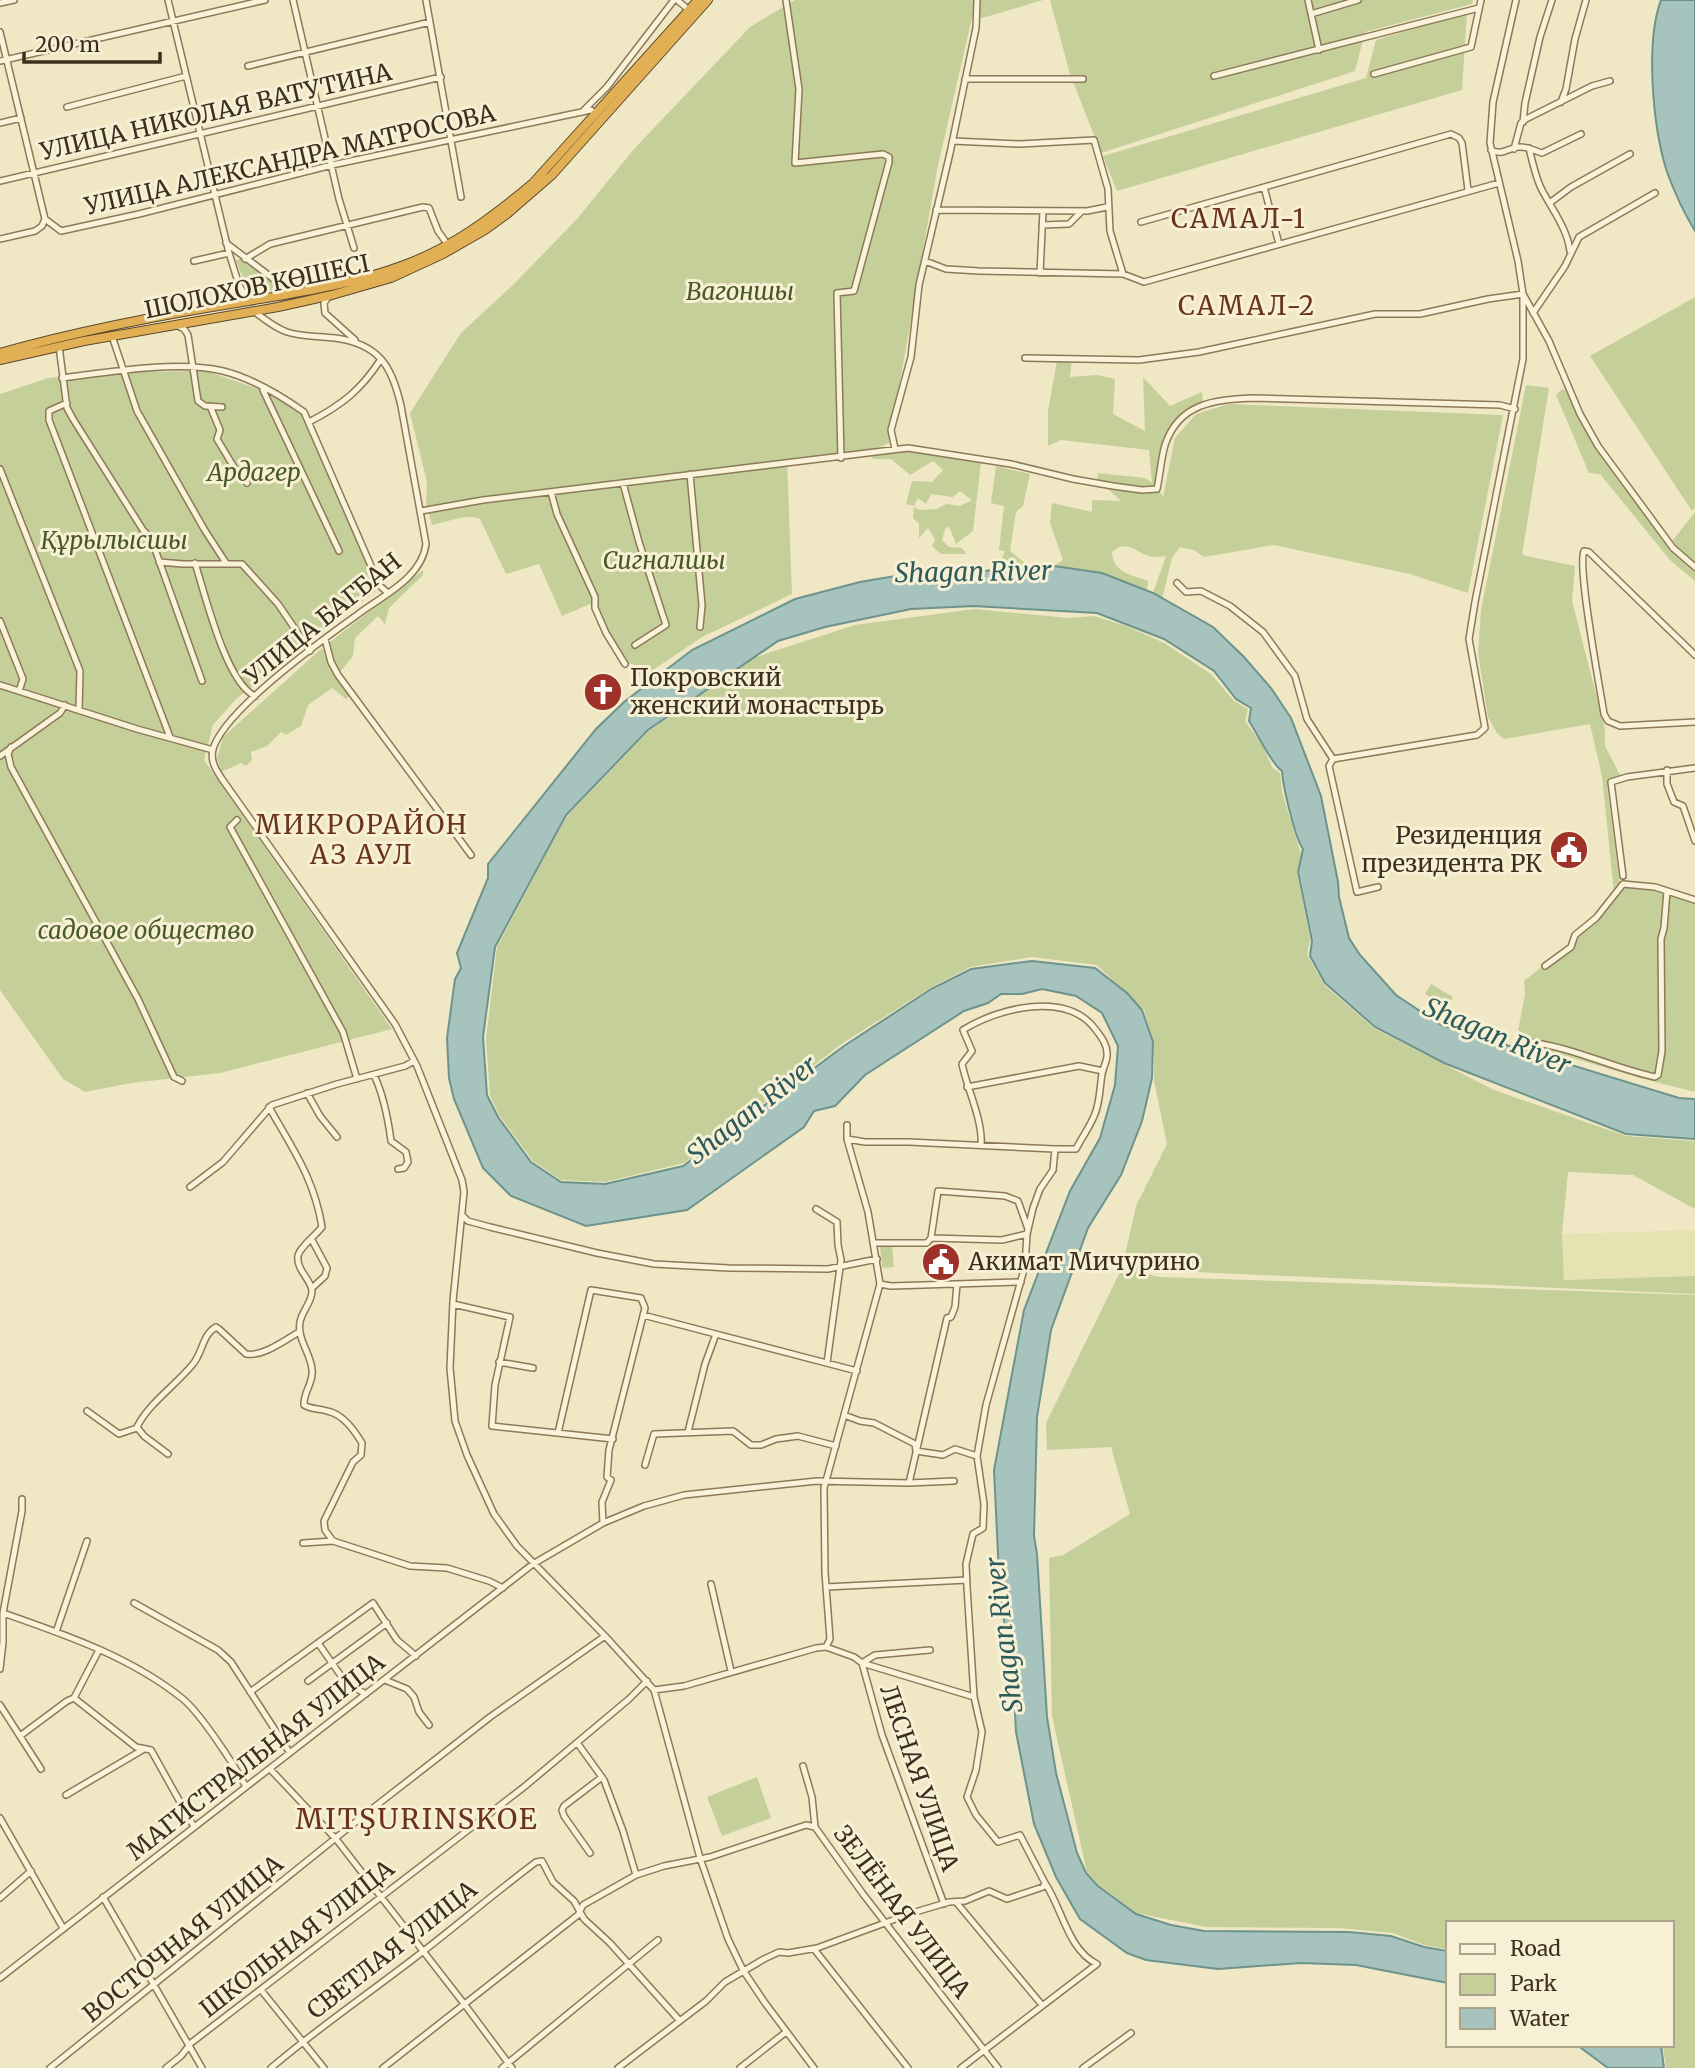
<svg xmlns="http://www.w3.org/2000/svg" width="1695" height="2068" font-family="Merriweather,serif">
  <rect width="100%" height="100%" fill="#f0e7c5"/>
  <!-- farmland -->
  <path fill="#e6e2b2" d="M1695,1230v46l-131,4 -2,-46z"/>
  <!-- green -->
  <path fill="#c4cf99" d="M795,0h181l-39,170 -37,212 -9,38 -2,23 -22,9 -80,9 5,133 -90,43 -61,41 -8,-14h-11l-18,-30 -14,-30 -28,12 -23,-52 -33,10 -26,-55c-13,-6 -33,3 -48,6l-6,-22 1,-21 -17,-69 51,-80 54,-50 62,-64 57,-70 116,-122z
    M980,0h63l-64,19z
    M1050,0h423l-1,4 -107,28 -10,39 -254,82 -31,-79z
    M1467,13l-5,77 -345,101 -14,-35 263,-78 10,-38z
    M239,259h3l36,26 1,5 -22,3 -10,-5 -11,-27z
    M1695,297v210l-3,4 -102,-155z
    M1072,359l-2,18 27,-2 18,4 -2,35 32,17 -2,-54 27,29 32,-14 1,9c-40,16 -42,46 -48,83l8,13 12,-59 21,-24 33,-10 274,11 -35,178 -58,-19 -136,-29 -70,12 -10,-7 -14,-3 -8,11 -10,41 -9,-6 13,-37c-4,0 -8,2 -12,1 -16,-1 -26,-20 -42,-5 0,20 20,23 36,29l-1,10 -45,-18 -48,-7 9,-6 -13,-37 2,-20 40,9v-12l29,1 -24,-22 1,-6 47,5 7,5 -3,-33 -88,-10 -13,6v-35l9,-50z
    M206,371l56,19 50,29 65,171 -141,109 -23,26 -9,35 188,269 -172,44 -89,10 -46,9 -22,-13 -63,-89v-596l48,-16 67,-6z
    M1526,385l23,3 -27,167 53,11 -3,35 33,128v17l16,31 -14,8 13,101 75,11v195l-55,-14 -124,-37 9,-46 -1,-14 43,-34 6,-12 27,-25 14,-17 -12,-117 -12,-52 -86,15 -7,-6 -9,-16 -10,-64 3,-43z
    M1562,389l6,2 12,31 41,60 51,68 23,20v11l-25,-21 -70,-86 -11,-1 -33,-78z
    M908,450l73,13 -8,68 -17,13 -7,-18 -4,3 -3,11 7,7 13,1 4,6h-25l-9,-8 3,-7 -7,-11 -9,10v-14l-6,-6 1,-11 6,3 17,-1 9,-5 14,2 12,-6 -12,-9 -7,6 -22,-3 -5,10 -8,-6 -4,8 -8,-2 6,-23 20,1 11,-12 -10,-9 -23,14 -19,-16h-18l-2,-4z
    M996,466l34,8 -7,32 -7,6 -6,39 19,15 -32,3 8,-18 -6,-1 5,-44 -13,-3z
    M1695,512v51l-18,-16 -4,-7z
    M423,570v5l-34,33 -4,16 -7,-8 -23,22 -2,18 -16,20 14,18 -5,5 -14,-11 -24,17 -7,21 -15,9 -5,-3 -14,14 -16,6 1,8 -6,6 -5,-3 -20,9 -4,-14 6,-21 98,-88 10,3 -1,-10z
    M974,609l94,9 26,-2 32,10 38,17 47,31 22,26 15,9 -3,12 18,25 9,21 8,6 2,19 19,62 -4,19 13,67 -3,15 18,31 50,43 119,61 132,46 69,5v68l-62,-34 -65,-3 -6,62 2,46 131,-4v18l-568,-25 32,8 536,18v773h-29l-3,-23h9v-122h-224v26l-24,-4 -31,-12 -55,-5 -132,-1 -70,-14 -37,-28 -12,-13 -35,-156 -3,-158 14,-3 67,-41 -19,-67 -64,3 -1,-27 76,-155 14,-62 31,-62 -13,-63v-38l-10,-33 -47,-45 -65,-8 -62,10 -40,21 -87,55 -159,120 -79,19 -44,-2 -28,-19 -34,-46 -9,-20 -4,-56 11,-92 69,-130 83,-86 104,-73 102,-33z
    M1431,984l22,13 -6,11 -22,-14z
    M880,1247h12l2,20 -12,1z
    M757,1777l14,41 -49,18 -15,-39z"/>
  <!-- water -->
  <path fill="#a7c3be" stroke="#6d938d" stroke-width="2" d="M1661,0h34v231c-11,-18 -21,-40 -28,-59 -14,-44 -22,-129 -6,-172z
    M1029,566h25l48,7 51,20 60,34 31,30 27,31 20,30 30,78 17,86 1,15 10,41 11,17 36,40 45,30 238,73 16,1v40l-69,-5 -182,-71 -69,-36 -50,-44 -15,-27 2,-15 -14,-69 5,-23c-8,-11 -20,-62 -21,-78 -10,-6 -25,-38 -33,-50l2,-13 -15,-9 -22,-28 -50,-32 -67,-26 -123,-7 -63,3 -86,18 -47,14 -130,89 -82,85 -71,132 -12,90 4,58 11,22 33,45 30,20 44,2 78,-18 161,-120 87,-57 40,-20 61,-8 63,7 32,25 15,17 11,32 -1,36 -10,43 -21,54 -33,53 -37,102 -14,87 -3,119 3,18 10,163 9,56 21,80 9,20 12,13 38,28 35,11 33,6 145,1 42,4 33,11 24,4v32l-92,-18 -55,-2 -83,6 -72,-9 -19,-7 -47,-34 -24,-42 -22,-53 -18,-92 -3,-56 -13,-80 -6,-126 30,-160 46,-119 30,-53 15,-53 3,-39 -16,-33 -26,-17 -34,-7 -20,5h-21l-13,9 -24,8 -99,64 -30,31 -21,5 -10,16 -117,83 -101,16 -75,-30 -28,-28 -29,-69 -5,-21 -2,-40 8,-59 6,-11 -4,-15 31,-75v-14l108,-135 28,-27 68,-52 103,-51 65,-17 59,-10 47,1z
    M1577,2045h84l3,23h-56z"/>
  <g fill="none" stroke-linecap="round" stroke-linejoin="round">
    <!-- minor casing -->
    <g stroke="#8c795a" stroke-width="8">
      <path id="minor" d="M168,0l61,253 10,32 9,16
        M293,0l46,199 15,49
        M426,0l35,197
        M677,0l12,10
        M786,0l13,89 -4,74 88,-9 6,3v5l-35,129 -17,2 4,165
        M1308,0l11,50
        M0,3l14,-3
        M1311,14l47,-14
        M0,32l45,187
        M0,61l265,-61
        M248,66l182,-44
        M1374,74l97,-27 10,-47
        M1214,76l265,-68
        M965,79h118
        M1561,102l5,-13 9,-50 11,-39
        M67,107l119,-31
        M584,110l23,-23 67,-87
        M1523,122l2,-19 15,-66 12,-37
        M0,123l21,-5
        M953,141l67,3 74,-4 14,49 2,42 13,43
        M1529,148c3,13 6,26 11,38 10,21 27,41 30,65
        M1514,149l7,-26 5,-4 66,-33 18,-5
        M1491,150c12,6 16,-2 28,-3 8,-1 16,4 23,6l39,-19
        M0,181l441,-104
        M1264,187l15,57
        M1551,202l20,-15 59,-33
        M936,210l151,1 20,-4
        M45,219l16,12 78,-17 193,-49 259,-55 6,4
        M1141,222l310,-88 8,4 3,5 6,47
        M1042,225l27,-1 13,-13
        M0,239l35,-8 7,-5 3,-7
        M226,243l53,40 16,9
        M245,259l25,-15 153,-37 6,1 9,23 10,14
        M194,261l35,-8
        M925,261l21,8 33,2 144,3 21,8 355,-99
        M1040,273l3,-62
        M329,296l-5,7 1,10 30,27
        M255,312c9,7 20,16 32,20 15,5 32,4 48,6 44,6 57,28 66,68l25,138c-4,34 -44,52 -69,71 -35,25 -133,96 -144,134 -3,12 3,21 9,30l173,245 22,42 45,114 2,12 -11,109 -3,67 5,53 12,34 27,59 23,32 88,90 49,54 46,168 28,81 15,31 22,33 49,65
        M1533,313l32,-47 14,-29 76,-44
        M176,325l8,4 4,6 10,66 7,5 17,1
        M112,336l25,75 67,118 22,34
        M59,346l8,62 6,11 70,111 8,8 51,143
        M1025,358l114,2 60,-8 176,-38h45l68,-15 35,-5 26,47 31,73 18,32 75,102 22,19
        M62,378c48,-6 114,-18 161,-7 28,7 57,24 81,41l71,163 4,10 9,8
        M263,390l76,161
        M67,403l-18,8v9l121,317
        M210,406l10,24 -3,9 18,30 12,14
        M309,422c33,-17 52,-32 72,-63
        M895,449l-4,-19 20,-73 8,-72 31,-132 26,-125 1,-28
        M0,469l80,202 -1,39
        M690,474l12,131 -2,22
        M623,483l16,59 27,83 -31,20
        M551,492l6,22 38,83v11l11,25 19,31
        M421,511l62,-11 425,-52 103,16 62,15 40,7 29,4 15,-1c3,-14 4,-30 8,-44 14,-42 49,-45 87,-47l248,7 15,4
        M159,562l24,2h59l36,40 32,47
        M195,563c10,31 31,120 60,133
        M1177,583l9,9 15,-1 29,15 33,26 32,44 12,43 26,40
        M0,621l23,58 -4,12
        M325,639l6,23 7,13 133,180
        M1695,655l-106,-103 -5,-1c-7,16 16,137 20,163l4,7 12,5 75,-4
        M0,685l137,44 76,21
        M11,747l-3,7 3,13 127,232 36,78 8,4
        M0,756l60,-43 5,-8
        M1667,770v14l7,18 9,4 12,35
        M237,820l-7,7 113,205 14,47
        M1623,876l-12,-94 16,-5 68,-9
        M1378,887l-21,5 -28,-126 4,-7 144,-24 8,-7 -16,-89 6,-37 48,-243v-65l-5,-33 -28,-118 3,-41 23,-102
        M1545,966l26,-19 4,-12 21,-17 27,-34 32,3 40,13
        M1529,1042c43,5 84,26 126,35l3,-2 4,-24 -1,-112 3,-11 3,-37
        M374,1075c10,21 14,43 17,66l15,11 2,10 -4,6 -6,1
        M967,1087l112,-21 24,5
        M307,1093l13,23 17,21
        M269,1107c24,43 45,71 53,120 -6,8 -23,21 -24,29 -2,14 13,23 14,35 0,11 -10,20 -12,31 -3,17 10,30 12,47 2,14 -9,23 -8,36 8,5 14,3 23,6 16,3 27,19 35,32l-1,12 -8,7 -29,59 1,9 8,11
        M847,1139l18,3h44l146,7
        M190,1187l33,-25 49,-57 65,-21 68,-18 9,-5
        M816,1209l21,13 1,23 3,15 -14,103
        M463,1216l5,5 22,6 107,26 57,11 75,4 99,1 49,-10
        M931,1238l7,-47 67,5 13,5 10,28
        M874,1243h53l4,-5 71,2 25,-6
        M880,1284l11,2 130,-4
        M312,1288l13,-12 2,-8 -15,-28
        M453,1304l57,13 -15,68 -3,41 121,13
        M643,1315l214,56
        M499,1362l34,6
        M87,1411l32,23 18,-6
        M844,1415l16,6 14,2 41,21 1,7 27,4 12,-6 22,7
        M688,1432l17,-68 11,-30
        M558,1433l33,-143 50,8 4,10 -36,142 -2,27 4,3 -9,22 1,21
        M168,1454l-24,-18 -7,-9c12,-24 39,-42 56,-63 10,-12 9,-29 23,-37l3,2 27,25c17,3 39,-14 53,-22
        M645,1465l9,-31 79,-3 18,14h10l15,-6 22,-3 38,10
        M909,1483l38,-165 4,-1 4,-10 2,-23
        M303,1543l30,-2 77,25 37,2 42,13 14,7
        M711,1584l20,87
        M826,1587l141,-7
        M134,1603l84,47 13,12 59,91
        M3,1613c63,22 128,44 180,86 18,15 52,67 63,88
        M56,1632l31,-91
        M318,1643l28,40 20,11
        M826,1647l4,-8 -5,-66 -1,-85 56,-204 -12,-72 -21,-73v-14
        M930,1650l-55,5 -13,8 20,72 62,169
        M0,1669l3,-27v-29l19,-102v-12
        M385,1680l22,9 7,8 5,15 10,13
        M308,1681l79,-58
        M654,1690l30,-4 132,-38 10,-1 28,10 8,6 112,34
        M250,1692l123,-89 24,37 19,16
        M74,1698l25,-48
        M0,1705l41,64
        M20,1736l47,-35 7,-3 62,49 15,3 43,77
        M578,1744l26,36 19,51 13,44
        M803,1766l9,31 3,30 48,67 135,174
        M270,1769l66,70 129,166 47,63
        M66,1795l78,-46
        M0,1818l63,110
        M590,1853l-26,-37 -2,-6 2,-4 38,-29
        M103,1897l99,171
        M0,1898l31,-27
        M956,1902l86,103
        M814,1949l94,119
        M0,1978l533,-414 70,-41 41,-17 40,-11 133,-14 92,2 45,-2
        M261,1990l63,78
        M50,2068l318,-256 122,-95 115,-81
        M166,2068l15,-12 10,-13 333,-256 105,-88 18,-18
        M271,2068c48,-41 100,-76 150,-115 39,-30 76,-62 115,-91l6,-1 11,21 21,19 10,18 26,24 70,78
        M383,2068l195,-153 5,-10 53,-30 28,-9 46,-9 96,-32 9,2
        M502,2068l156,-128
        M618,2068l88,-67 19,-19 39,-23 15,-7 9,1 29,-5 95,-35 37,-11 16,-1 24,-10 18,8 36,-12 2,-4 -25,-48 -22,7 -22,-27 -9,-18 9,-27 6,-38 -8,-35 -7,-110 -1,-23 7,-30 10,-6 1,-24 -7,-48 9,-51 39,-139 2,-32 6,-26 7,-19 13,-19 2,-21h21c6,-12 16,-25 20,-38 4,-12 4,-25 6,-37 1,-7 6,-14 5,-21 0,-9 -6,-16 -11,-23 -29,-40 -98,-22 -133,0l9,21 -10,13c5,25 21,56 19,81
        M740,2068l46,-36
        M961,2068l136,-104c-29,-14 -35,-56 -52,-81
        M1083,2068l48,-35"/>
    </g>
    <!-- highway casing -->
    <g stroke="#5a472f" stroke-width="10">
      <path id="highway" d="M0,353c81,-23 166,-39 249,-52 53,-9 105,-17 155,-36 49,-18 90,-49 129,-82l165,-183
        M0,360l84,-19 194,-34 54,-12 59,-17 52,-24 42,-24 22,-16 45,-39 156,-175"/>
    </g>
    <!-- minor -->
    <use href="#minor" stroke="#faf3d9" stroke-width="5"/>
    <!-- highway -->
    <use href="#highway" stroke="#e2b054" stroke-width="8"/>
  </g>
  <!-- icons -->
  <defs>
    <g id="church-disc" transform="scale(2.0125)"><circle r="9.5" fill="#9e3228" stroke="#f7f0d5"/><path d="M-1.2-6h2.4v3.5h3.3v2.4h-3.3V6h-2.4V-.1h-3.3v-2.4h3.3Z" fill="#fff"/></g>
    <g id="civic-disc" transform="scale(2.0125)"><circle r="9.5" fill="#9e3228" stroke="#f7f0d5"/><path d="M-.6-6.5H3V-4.5H.6V-3L4-1V1h2V6H-6V1h2V-1L-.6-3ZM-1.2 2.5V6h2.4V2.5Z" fill="#fff"/></g>
  </defs>
  <g fill-rule="evenodd">
    <use href="#church-disc" x="603" y="692"/>
    <use href="#civic-disc" x="1569" y="850"/>
    <use href="#civic-disc" x="941" y="1262"/>
  </g>
  <g text-anchor="middle" stroke-width="6" stroke-linejoin="round" paint-order="stroke">
    <!-- street labels -->
    <g font-size="24" fill="#3c2f1f" stroke="#f7f0d5">
      <text transform="translate(216 112) rotate(-13)" y="8">УЛИЦА НИКОЛАЯ ВАТУТИНА</text>
      <text transform="translate(290 160) rotate(-13)" y="8">УЛИЦА АЛЕКСАНДРА МАТРОСОВА</text>
      <text transform="translate(257 287) rotate(-12)" y="8">ШОЛОХОВ КӨШЕСІ</text>
      <text transform="translate(323 619) rotate(-39)" y="8">УЛИЦА БАГБАН</text>
      <text transform="translate(256 1757) rotate(-38)" y="8">МАГИСТРАЛЬНАЯ УЛИЦА</text>
      <text transform="translate(919 1778) rotate(71)" y="8">ЛЕСНАЯ УЛИЦА</text>
      <text transform="translate(902 1912) rotate(53)" y="8">ЗЕЛЁНАЯ УЛИЦА</text>
      <text transform="translate(183 1939) rotate(-39)" y="8">ВОСТОЧНАЯ УЛИЦА</text>
      <text transform="translate(297 1939) rotate(-38)" y="8">ШКОЛЬНАЯ УЛИЦА</text>
      <text transform="translate(392 1950) rotate(-38)" y="8">СВЕТЛАЯ УЛИЦА</text>
    </g>
    <!-- park labels -->
    <g font-size="24" font-style="italic" fill="#475924" stroke="#f7f0d5">
      <text x="740" y="300">Вагоншы</text>
      <text x="254" y="481">Ардагер</text>
      <text x="114" y="549">Құрылысшы</text>
      <text x="664" y="569">Сигналшы</text>
      <text x="146" y="939">садовое общество</text>
    </g>
    <!-- poi labels -->
    <g font-size="24" fill="#3c2f1f" stroke="#f7f0d5" text-anchor="start">
      <text x="630" y="686">Покровский<tspan x="630" dy="28">женский монастырь</tspan></text>
      <text x="1542" y="844" text-anchor="end">Резиденция<tspan x="1542" dy="28">президента РК</tspan></text>
      <text x="968" y="1270">Акимат Мичурино</text>
    </g>
    <!-- neighbourhood labels -->
    <g font-size="26" letter-spacing="2" fill="#6a341c" stroke="#f7f0d5">
      <text x="1239" y="228">САМАЛ-1</text>
      <text x="1247" y="315">САМАЛ-2</text>
      <text x="362" y="834">МИКРОРАЙОН<tspan x="362" dy="30">АЗ АУЛ</tspan></text>
    </g>
    <!-- water labels -->
    <g font-size="26" font-style="italic" fill="#2d5b5c" stroke="#f7f0d5">
      <text transform="translate(973 572) rotate(-1)" y="9">Shagan River</text>
      <text transform="translate(1497 1036) rotate(23)" y="9">Shagan River</text>
      <text transform="translate(752 1110) rotate(-38)" y="9">Shagan River</text>
      <text transform="translate(1004 1635) rotate(-97)" y="9">Shagan River</text>
    </g>
    <!-- quarter labels -->
    <g font-size="28" letter-spacing="2" fill="#6a341c" stroke="#f7f0d5">
      <text x="417" y="1829">MITŞURINSKOE</text>
    </g>
  </g>
  <!-- legend -->
  <rect x="1446" y="1921" width="228" height="126" fill="#f7f0d5" stroke="#aca38c" stroke-width="2"/>
  <rect x="1460" y="1944" width="35" height="10" fill="#faf3d9" stroke="#aca38c" stroke-width="2"/>
  <text x="1510" y="1956" font-size="21" fill="#3c2f1f">Road</text>
  <rect x="1460" y="1974" width="35" height="21" fill="#c4cf99" stroke="#aca38c" stroke-width="2"/>
  <text x="1510" y="1991" font-size="21" fill="#3c2f1f">Park</text>
  <rect x="1460" y="2008" width="35" height="21" fill="#a7c3be" stroke="#aca38c" stroke-width="2"/>
  <text x="1510" y="2026" font-size="21" fill="#3c2f1f">Water</text>
  <!-- scale -->
  <path d="M24 52v10h136v-10" fill="none" stroke="#3c2f1f" stroke-width="3.5"/>
  <text x="35" y="52" font-size="21" fill="#3c2f1f" stroke="#f7f0d5" stroke-width="5" paint-order="stroke">200 m</text>
</svg>
